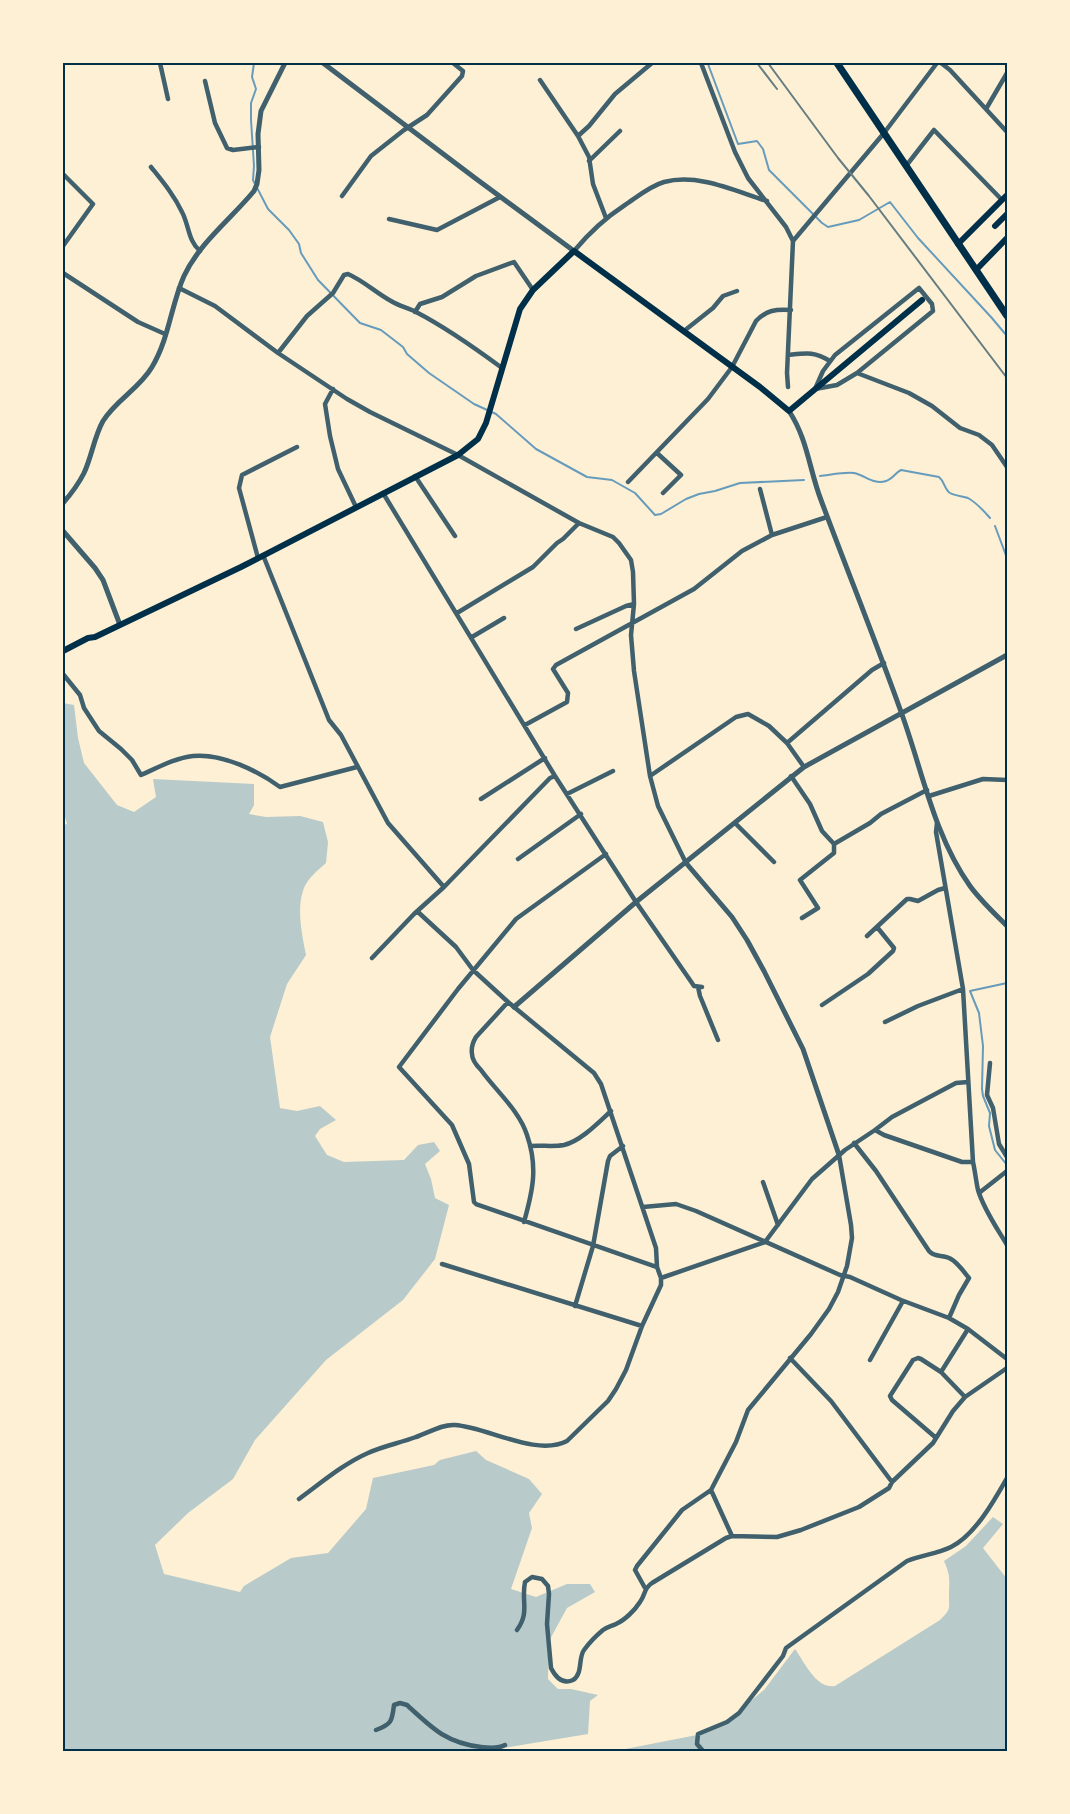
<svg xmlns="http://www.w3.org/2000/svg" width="1070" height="1814" font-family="Signika,sans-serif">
  <rect width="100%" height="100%" fill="#fdf0d5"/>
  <!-- green -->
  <path fill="#b9caca" d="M63,703l11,2 4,33 6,25 33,42 17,7 22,-15 -3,-18 101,5v21l-5,9 17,3 34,-1 23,6 5,20 -2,21c-8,7 -18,15 -22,25 -8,20 -2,46 2,67l-19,29 -17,53 10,71 17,3 23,-5 16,14 -16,9 -5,7 12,19 17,7 60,-2 14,-15 16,-3 6,9 -15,13 6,15 4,19 14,7 -14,54 -32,41 -77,60 -71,80 -22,39 -45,34 -33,32 9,29 76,18 4,-6 47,-28 37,-5 38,-44 7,-31 61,-13 6,-5 36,-9 10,9 43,19 13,15 -13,19 3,15 -21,61 25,8 31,-13h23l5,8 -28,16 -18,33 -1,38 10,10h13l27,6 -8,6 -2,33 -102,17h-423v-926l4,-1 -4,-14z
    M993,1517l10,7 -20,24 24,31v172h-392l82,-16 27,-12 40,-33 31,-41c10,14 21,40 40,37l105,-66c11,-11 9,-11 9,-25 0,-16 2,-18 -5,-34l22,-15z"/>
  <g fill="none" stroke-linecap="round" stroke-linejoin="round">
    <!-- stream -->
    <path stroke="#669bbc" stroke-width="2" d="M254,63l-2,14 4,12 -5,14v17l3,46 -1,14 15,29 21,21 10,14 2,9 17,27 42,43 21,7 22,17 4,7 22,19 45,31 22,10 40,35 51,28 25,3 23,13 20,22 6,-1 25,-15 13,-5 16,-3 25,-8 64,-3
      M708,64l30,80 19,-3 6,8 6,21 53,53 6,4 31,-7 31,-18 28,36 73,79 16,19
      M820,476c10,-1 23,-4 34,-3 11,2 19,12 32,8 7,-2 9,-8 15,-11l38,7c6,5 5,12 11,16 5,3 13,3 18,5 9,5 16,13 22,20
      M995,526l12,32
      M1007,983l-37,8 9,22 4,33 -1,43 1,7 7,17 -1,13 6,24 12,15"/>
    <!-- minor -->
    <path stroke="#3f606c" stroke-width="4.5" d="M160,63l8,36
      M701,63l34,89 13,26 38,49 7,14 -6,132 1,14
      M941,63l9,7 57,62
      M540,80l38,56 11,21 4,27 13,34
      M205,81l10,42 12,25 6,2 26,-3
      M986,109l21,-36
      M578,136l11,-10 26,-32 37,-31
      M589,161l31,-30
      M906,166l28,-36 68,70
      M151,167c12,15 23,28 31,45 7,13 6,29 18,39
      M63,174l30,30 -30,42
      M342,196l29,-40 33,-26 23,-15 35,-39 1,-5 -10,-8
      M389,219l48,11 63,-33
      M793,241l91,-108 53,-70
      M574,251c15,-18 31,-33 51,-46 12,-8 25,-19 39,-23 34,-9 71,9 103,19
      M63,273l75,49 27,12
      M179,288l36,18 63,47 69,46 23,13 88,43 121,68 34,14 6,6 12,17 2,12 1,32 -3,31 3,36 16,105 8,30 28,57
      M919,288l13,16 1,7 -76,62 -20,12 -22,4 8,-18 12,-16z
      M415,312l5,-8 22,-7 34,-21 38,-14 19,28
      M684,331l29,-23 10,-12 14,-5
      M278,353l29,-37 26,-23 11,-18 4,-1c16,7 28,19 43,27 8,5 17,7 25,11 31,16 59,36 86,56
      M788,355c18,-2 26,-4 42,6
      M857,373l52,20 23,13 28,22 19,7 13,10 15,22
      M333,389l-8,15 5,32 8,33 18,38
      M657,453l24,22 -18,18
      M415,476l40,60
      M628,482l80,-83 24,-32 24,-46c10,-11 20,-12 35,-11
      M760,489l12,46
      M383,493l172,283 81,126 56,81 2,3 8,1
      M263,555l66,165 12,15 47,88 56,64
      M258,558l-19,-70 3,-13 55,-28
      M457,613l76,-46 24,-24 6,-4 16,-16
      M576,629l50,-23 8,-2
      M472,637l32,-19
      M63,674l17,21 4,13 15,23 22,18 11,11 9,15c16,-7 34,-17 52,-19 29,-3 65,15 87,31l77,-20
      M525,725l42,-23 1,-9 -15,-24 3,-4 138,-76 48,-38 30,-16 55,-18
      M787,743l85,-73 12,-7
      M650,776l86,-59 12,-3 21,12 18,17 17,24
      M791,776l19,28 12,27 12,13 36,-21 11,-9 46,-24
      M567,794l46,-23
      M929,796l54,-17 24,1
      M481,799l64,-41
      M735,823l39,39
      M937,823l-1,9 27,157 10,173c2,9 3,19 5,28 6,20 19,38 29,55
      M606,854l-90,65 -58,70 -59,78 53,58 17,39 5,38 2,2 181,63
      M518,859l63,-45
      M802,918l16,-10 -18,-28 34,-27v-9
      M867,936l40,-37h3l8,2 20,-11 7,-2
      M372,958l42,-44 30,-27 106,-109 5,-2
      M698,987l2,9 18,44
      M508,1002l-32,35c-3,5 -5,11 -4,17 0,6 5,12 9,16 15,21 38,40 46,65 11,32 6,55 -3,87
      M822,1005l46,-31 25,-23 1,-3 -17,-21
      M885,1022l33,-16 45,-17
      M990,1063l-3,32 6,13 6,36 8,13
      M875,1130l17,-13 64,-34 12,-1
      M854,1143l22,28 53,80c6,7 14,3 22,8 7,4 13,13 18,19l-10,17 -10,23
      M530,1146c12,-1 23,1 34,-1 17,-4 35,-23 47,-34
      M763,1182l15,43
      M979,1193l28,-22
      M643,1207l33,-3 20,7 144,64 10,2 51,23 48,18 19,11 39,30
      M442,1264l200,62
      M661,1278l104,-36 47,-63 33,-29 30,-20 9,5 78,27h11
      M575,1306l18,-60 15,-85 2,-5 13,-10
      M790,1358l41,43 61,81
      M870,1360l33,-59
      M941,1372l27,-43
      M935,1437l-43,-37 -2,-4 23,-36 5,-2 3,1 20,13 24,25
      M711,1490l21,46
      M299,1499c22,-16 44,-35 69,-46 15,-7 32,-10 48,-16 12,-4 26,-13 39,-12 32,2 81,32 112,16l41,-40 8,-12 10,-19 16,-44 19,-41v-7l-4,-11 -1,-19 -55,-164 -7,-11 -86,-71 -35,-32 -17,-23 -38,-35
      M645,1588l-10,-18 2,-4 45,-56 29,-20 25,-48 12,-32 63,-76 18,-25 9,-17 9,-26 5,-28 -1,-13 -12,-70
      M517,1630c13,-18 4,-28 8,-48l7,-5 10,2 6,7 1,8 -2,30 4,44c4,8 11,17 22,12 10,-6 5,-22 11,-30 5,-7 13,-15 19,-20 4,-3 9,-4 13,-6 9,-4 19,-14 24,-22 6,-8 3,-13 12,-19l74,-45 6,-2 45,1 24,-7 58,-23 30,-19 3,-6 41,-39 20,-32 12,-14 42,-29
      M376,1730c16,-6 16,-9 18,-25l6,-2 7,2c25,23 39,38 74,42 8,1 17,2 24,-2
      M703,1751l-6,-7 1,-10 29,-12 12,-9 44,-57 3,-8 121,-87c14,-6 30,-7 44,-14 24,-12 43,-46 56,-69"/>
    <!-- tertiary -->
    <path stroke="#3f606c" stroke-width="5" d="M323,63l152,115 99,73
      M789,411c19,29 20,58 32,89 26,70 54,139 79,209 22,59 33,125 70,177 11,15 24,27 37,40
      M63,503c8,-9 16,-20 21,-30 8,-17 10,-36 19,-52 13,-21 37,-33 49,-54 17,-28 19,-62 32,-91 16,-34 47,-57 70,-85l3,-7 2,-14 -1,-36 3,-23 24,-48
      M63,531l32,37 8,12 17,45
      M686,863l46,54 15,23 17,31 39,78 36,106
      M514,1007l122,-105 168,-135 203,-112"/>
    <!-- secondary -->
    <path stroke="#003049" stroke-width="6" d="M995,226l12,-12
      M958,244l49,-49
      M976,270l31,-32
      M63,651l25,-13 7,-1 25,-12 121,-58 217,-112 20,-16 8,-16 34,-114 13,-19 41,-39 186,136 29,24 133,-111"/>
    <!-- primary -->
    <path stroke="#003049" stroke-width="7" d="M837,63l170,253"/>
    <!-- rail -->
    <path stroke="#657d81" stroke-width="2" d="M757,63l20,26
      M768,63l70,95 31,38 138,182"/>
  </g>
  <!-- border -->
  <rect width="1070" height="1814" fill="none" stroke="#fdf0d5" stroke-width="129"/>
  <rect x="64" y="64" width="942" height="1686" fill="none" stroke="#003049" stroke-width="2"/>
</svg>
